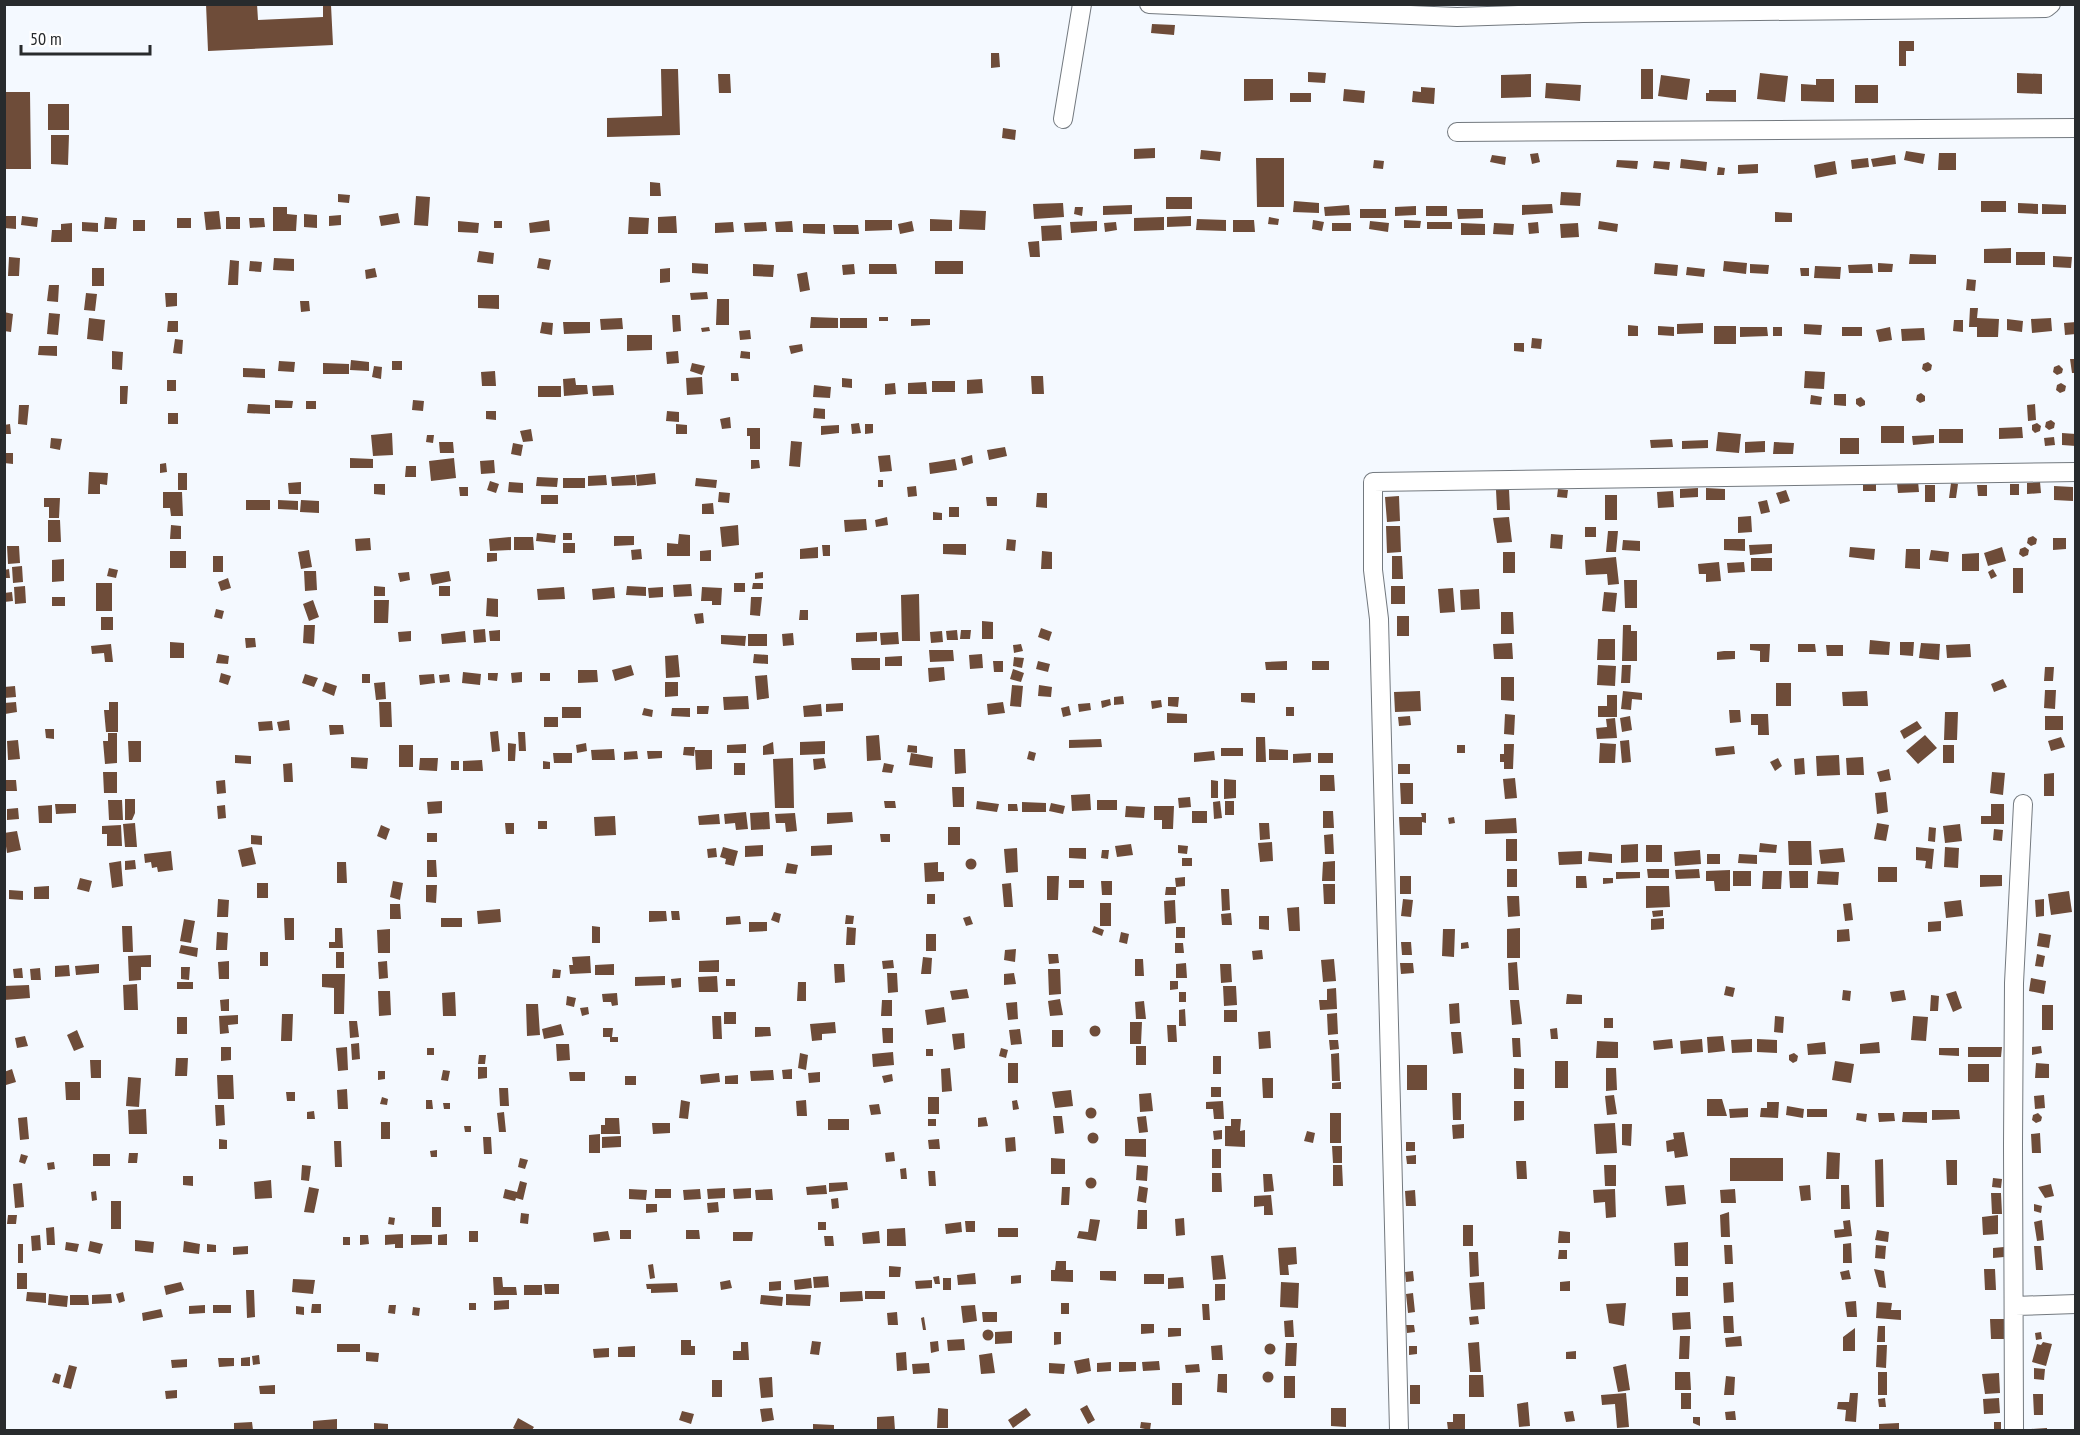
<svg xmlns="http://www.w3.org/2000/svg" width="2080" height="1435" font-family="'PT Sans Narrow',sans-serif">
  <rect width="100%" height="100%" fill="#f4f9ff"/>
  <!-- building -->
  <path fill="#6e4c39" d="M206,4h51l1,16 65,-3v-12h8l2,40 -125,6z
    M1152,24l23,1 -1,10 -23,-2z
    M1899,41h15v10h-8v15h-7z
    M991,53h8l1,14 -9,1z
    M661,69h17l2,66 -73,2v-19l55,-2z
    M1641,69h12v30h-12z
    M1308,72l18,1 -1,10 -17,-1z
    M1760,73l28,3 -3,26 -28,-3z
    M2017,73l25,1v20l-25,-1z
    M718,74h12l1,19h-12z
    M1531,74v23l-30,1v-23z
    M1661,75l29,4 -3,21 -29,-4z
    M1244,79h29v21l-29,1z
    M1816,79h18v23l-33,-1v-17l15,1z
    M1546,83l35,2 -1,16 -35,-3z
    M1855,85h23v18h-23z
    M1421,87l14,1 -1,16 -22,-2 1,-11 8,1z
    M1344,89l21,2 -1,12 -21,-2z
    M1709,90h27v12l-30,-1v-8h3z
    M4,92h26l1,77h-26z
    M1290,93h21v9h-21z
    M48,104h21v26h-21z
    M1003,128l13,2 -1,10 -13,-2z
    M51,135h18l-1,30 -17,-1z
    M1155,148v10l-21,1v-10z
    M1201,150l20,2 -1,9 -20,-2z
    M1906,151l19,3 -2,10 -19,-4z
    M1538,153l2,9 -8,2 -2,-10z
    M1939,153h17v17h-18z
    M1492,155l14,2 -1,8 -15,-3z
    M1895,155l1,9 -23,3 -2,-8z
    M1256,158h28v49h-27z
    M1868,158l1,9 -17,2 -1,-9z
    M1681,159l26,3 -1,9 -26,-3z
    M1374,160l10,1 -1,8 -10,-1z
    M1617,160l21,1 -1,8 -21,-2z
    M1654,161l16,1 -1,8 -16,-2z
    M1835,161l2,13 -21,4 -2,-13z
    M1758,164v9l-20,1v-9z
    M1718,167l7,1 -1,7h-7z
    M650,182l10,1 1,13h-11z
    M1561,192l20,1 -1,13 -20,-1z
    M338,194l12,1 -1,8 -11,-1z
    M416,196l14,1 -2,29 -14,-1z
    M1166,197h26v12h-26z
    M1294,201l25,2v10l-26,-1z
    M1981,201h25v11h-25z
    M1063,203l1,14 -30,2 -1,-15z
    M2018,203l20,1v10l-20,-1z
    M1552,204l1,9 -31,2v-10z
    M2042,204l24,1v9h-24z
    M1132,205v9l-29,1v-9z
    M1349,205l1,10 -25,1 -1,-9z
    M1416,206v9l-21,1v-9z
    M1426,206h21v10h-21z
    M273,207h14v7l10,1 -1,16h-23z
    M1075,207h8l-1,9 -8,-2z
    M1360,209h26v9h-26z
    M1457,209h26v9l-25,1z
    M960,210l26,1 -1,19 -26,-1z
    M219,211l2,18 -15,1 -2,-18z
    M1775,212l17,1v9h-17z
    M398,213l2,10 -19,3 -2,-10z
    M304,214l13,1v13l-13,-1z
    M341,215v10l-12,1v-10z
    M4,216h12v13l-12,-1z
    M22,216l16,2 -1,9 -16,-2z
    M676,216l1,17h-19v-16z
    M1191,216v10l-24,1v-10z
    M105,217l12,1 -1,11h-12z
    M226,217h14v12h-14z
    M629,217l20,1 -1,16h-20z
    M1164,217v13l-30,1v-13z
    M1269,217l10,2 -1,6 -10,-1z
    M177,218h14v10h-14z
    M249,218h15l1,9 -15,1z
    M930,219l22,1v11h-22z
    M1197,219l29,1v11l-30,-1z
    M133,220h12v11h-12z
    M549,220l1,11 -20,2 -1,-10z
    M865,220h27v10l-27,1z
    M1233,220h21l1,12h-22z
    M1313,220l11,2 -2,9 -10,-2z
    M1404,220l17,1 -1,7h-16z
    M458,221l21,2 -1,10 -20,-1z
    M494,221h8v7h-8z
    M792,221l1,11h-17l-1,-10z
    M912,221l2,10 -14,3 -2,-10z
    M1097,221v10l-26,2 -1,-11z
    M1370,221l19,2 -1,9 -19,-3z
    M1599,221l19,3 -1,8 -19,-3z
    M82,222l16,1v9l-16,-1z
    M733,222l1,10 -19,1v-10z
    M766,222l1,9 -22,1 -1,-9z
    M1116,222l1,8 -12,2 -1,-9z
    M1427,222h25v7h-25z
    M1538,222l1,11 -10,1 -1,-11z
    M72,223v19h-21l1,-12h9v-6z
    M1332,223h19v8h-19z
    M1461,223l24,1v11h-24z
    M1494,223l20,1 -1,11 -20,-1z
    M1578,223l1,14 -18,1 -1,-14z
    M803,224h22v10l-22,-1z
    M833,225h25l1,9h-25z
    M1061,225l1,15 -20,1 -1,-15z
    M1039,241l1,16h-10l-2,-15z
    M2011,248v15h-27v-14z
    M479,251l15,2 -1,11 -16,-2z
    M2016,252h29v13h-29z
    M1910,254l26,1v9h-27z
    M2053,256l19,1 -1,11 -18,-1z
    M9,257l11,1 -1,18h-11z
    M274,258l20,1v12l-21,-1z
    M539,258l12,2 -2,10 -12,-2z
    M230,260l9,1 -1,24h-10z
    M250,261l12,1 -1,10 -12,-1z
    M935,261h28v13h-28z
    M1724,261l23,2 -1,11 -23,-3z
    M692,263l16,1v10l-16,-1z
    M1655,263l23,2 -1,11 -23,-2z
    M1878,263l15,1 -1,8h-14z
    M753,264l21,1 -1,12 -20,-1z
    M854,264l1,10 -12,1 -1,-10z
    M869,264h27l1,10h-28z
    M1750,264l19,1 -1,9 -18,-1z
    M1872,264l1,9h-24l-1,-8z
    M1815,266l26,1 -1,12 -26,-1z
    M1687,267l18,2 -1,8 -18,-2z
    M92,268h12v18h-12z
    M375,268l2,9 -11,2 -1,-9z
    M670,268v14l-10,1v-14z
    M1800,268h9v8h-8z
    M807,272l3,18 -10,2 -3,-18z
    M1967,279l9,1 -1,11 -9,-1z
    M49,285h10l-1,17 -11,-1z
    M707,292l1,7 -17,1 -1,-7z
    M86,293l11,1 -2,17 -11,-1z
    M165,293h12v13l-11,1z
    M478,295h21v14l-21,-1z
    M717,299h12v26h-13z
    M300,301h9l1,10 -9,1z
    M1970,308h8l-1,10 22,1 -1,18h-21v-10h-8z
    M4,312l9,2 -2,18 -7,-1z
    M49,313l11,1 -2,21 -11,-1z
    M672,315h8l1,16 -8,1z
    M811,317l27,1v10h-28z
    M879,317h9v4h-9z
    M89,318l16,2 -2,21 -16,-2z
    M622,318l1,11 -22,1 -1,-11z
    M840,318h27v10h-27z
    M2051,318l1,13 -20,2 -1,-14z
    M911,319h19v6l-19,1z
    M2007,319l16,2 -1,11 -15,-2z
    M1954,320h9v12l-10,-1z
    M168,321h10v11h-11z
    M542,322l11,1 -1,12 -12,-2z
    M563,322h27v11l-26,1z
    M2076,322v12l-11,1 -1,-12z
    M1703,323v10l-26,1v-10z
    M1804,324l18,1 -1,10 -17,-1z
    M1628,325l10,1v10h-10z
    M1658,326l16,1v9l-16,-1z
    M1714,326h22v18h-22z
    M709,327l1,4 -8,1 -1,-4z
    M1740,327h27l1,9 -28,1z
    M1773,327h9v9h-9z
    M1842,327h20v9h-20z
    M1890,327l2,13 -13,2 -3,-12z
    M1924,328l1,12 -23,1 -1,-12z
    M750,330l1,9 -11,1 -1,-9z
    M627,335h25v15l-25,1z
    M1532,338l10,1 -1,10 -10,-1z
    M175,339l8,1 -1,14 -9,-1z
    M1514,343h10v9l-10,-1z
    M802,344l1,7 -12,3 -2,-8z
    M39,346h18v10l-19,-1z
    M112,351l11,1 -1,18 -10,-1z
    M678,351l1,12 -12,1 -1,-12z
    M741,351l9,1v7l-10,-1z
    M2070,359h6v14h-4z
    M351,360l18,2v9l-19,-1z
    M279,361l16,1 -1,10 -16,-1z
    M392,361h10v9h-10z
    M1928,362l4,3 -1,5 -5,2 -4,-3 1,-5z
    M323,363l26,1v10h-26z
    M692,363l13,3 -3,9 -12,-4z
    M2059,365l4,4 -1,4 -5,2 -4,-3 1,-5z
    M374,366l8,1 -1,12 -9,-2z
    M243,368l22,1v9l-22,-1z
    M495,371l1,15h-14l-1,-14z
    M1805,371l20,1 -1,17 -20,-1z
    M731,373h7l1,8h-8z
    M1031,376h12l1,18h-12z
    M702,377l1,17 -16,1 -1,-17z
    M575,378l1,7h11l1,9 -24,2 -1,-17z
    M842,378l10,1v9l-10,-1z
    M982,379l1,14 -16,1v-14z
    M167,380h9v11h-9z
    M932,381h23v11h-23z
    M926,382l1,12h-19v-11z
    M895,383l1,11 -11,1v-11z
    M2061,383l5,3 -1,5 -5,2 -4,-3 1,-5z
    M613,385l1,10 -21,1 -1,-10z
    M814,385l17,2 -1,11 -17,-1z
    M120,386h8l-1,18h-7z
    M538,386h23v11h-23z
    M1921,393l4,3v5l-5,2 -4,-3 1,-5z
    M1834,394h12v12l-12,-1z
    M1811,395l11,2 -1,8 -11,-1z
    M1861,397l4,4v4l-5,2 -4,-3v-5z
    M275,400l18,1 -1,7h-17z
    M413,400l11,1 -1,10 -11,-1z
    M306,401h10v8h-10z
    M248,404l22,1v9l-23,-1z
    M2035,404l1,16 -8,1 -1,-16z
    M19,405h10l-2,20 -9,-1z
    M814,408l11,1v10l-12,-1z
    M486,411h10v9l-10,-1z
    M667,411l12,1v10l-13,-1z
    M168,413h10v11h-10z
    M730,417l1,11 -9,1 -2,-10z
    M2051,420l4,3 -1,5 -5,2 -4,-3 1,-5z
    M859,423l2,10 -9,1 -1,-10z
    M2037,423l4,3 -1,5 -5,2 -3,-3v-5z
    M10,424l1,10h-7v-9z
    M676,424l11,1v9h-11z
    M865,424h8v9l-8,1z
    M839,425v8l-18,2v-9z
    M1881,426h23v17h-23z
    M2022,427l1,11 -24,1v-11z
    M747,428h13v21h-10v-13h-3z
    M531,429l2,12 -10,1 -3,-11z
    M1939,429h24v14h-24z
    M1718,432l23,2 -2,19 -23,-2z
    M392,433l1,22 -20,1 -2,-21z
    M2062,433l14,1v12l-14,-1z
    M427,435h7l-1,8 -7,-1z
    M1934,435v8l-21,2 -1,-9z
    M2054,437l1,8 -10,1 -1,-8z
    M51,438l11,1 -2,11 -10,-2z
    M1840,438h19v16h-19z
    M1672,439l1,8 -22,1 -1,-8z
    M1708,440v8l-26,1v-8z
    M791,441l11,1 -2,25 -11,-1z
    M1765,441v11l-20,1v-11z
    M439,442h14l1,11h-14z
    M1774,442l20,1 -1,11h-20z
    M513,443l10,2 -2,11 -10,-2z
    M1005,447l2,9 -18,4 -2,-10z
    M4,453h9v11l-9,-1z
    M890,455l2,16 -12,1 -2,-16z
    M972,455l1,8 -10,3 -2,-8z
    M350,458l23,1v9h-23z
    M454,458l2,20 -25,3 -2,-20z
    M955,459l2,11 -27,4 -1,-11z
    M494,460l1,13 -14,1 -1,-13z
    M751,460h8l1,8 -9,1z
    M166,463l1,9 -7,1v-9z
    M406,466h10v11h-11z
    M89,472l19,1 -1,12 -7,-1v10h-12z
    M178,473h9v17h-9z
    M655,473l1,11 -19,2 -1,-11z
    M606,475l1,10 -19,1v-10z
    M635,475l1,10 -24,1 -1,-9z
    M537,477l21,1 -1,9 -21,-1z
    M563,478h22v10h-22z
    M696,478l21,2 -1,8 -21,-2z
    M878,480h5v7h-5z
    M490,481l9,3 -3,9 -9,-3z
    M1918,481l1,11 -21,1 -1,-10z
    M301,482v12h-12l-1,-11z
    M509,482l14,1v10l-15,-1z
    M1863,482h13v9h-13z
    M2040,482l1,11 -14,1v-11z
    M1951,483l7,1 -2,14h-7z
    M374,484h11v11l-11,-1z
    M2010,484h9v11h-9z
    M1925,485h10v17h-10z
    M1977,485h10v11h-9z
    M916,486l1,10 -9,1 -1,-10z
    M2054,486l19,1v14l-19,-1z
    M459,487h9v9h-8z
    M1698,488v9l-18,1v-9z
    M1706,488l19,1v11h-19z
    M1509,489l1,21h-13l-1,-20z
    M1558,489l10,1 -1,8 -10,-1z
    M1786,490l4,11 -10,3 -4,-11z
    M1673,491l1,16 -16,1 -1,-16z
    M163,492h19l1,24h-12l-1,-8h-7z
    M719,492l11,1 -1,10 -11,-1z
    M1037,493h10v15l-11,-1z
    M541,495h17v9h-17z
    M1605,495h12v25h-12z
    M1399,496l1,25 -13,1 -2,-25z
    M986,497h11v9h-10z
    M44,498h16l-1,20h-10v-11h-5z
    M246,500h24v10h-24z
    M278,500l20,1v9l-20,-1z
    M301,500l18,1v12l-19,-1z
    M1767,500l3,12 -9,2 -3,-12z
    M713,503l1,11h-12v-10z
    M949,507h10v10h-10z
    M933,512l9,1v7h-9z
    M1751,516l1,16 -14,1v-16z
    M887,517l1,8 -12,2 -1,-7z
    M1509,517l3,25 -15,1 -4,-25z
    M866,519l1,11 -22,2 -1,-12z
    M48,520h12l1,22h-13z
    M171,525l10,1v13h-11z
    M738,525l1,20 -17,2 -2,-20z
    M1386,526h14l1,26 -14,1z
    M1585,527h11v10h-11z
    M1608,531h10l-2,21h-10z
    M537,533l19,2 -1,8 -19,-2z
    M563,533h9v7h-9z
    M679,534l11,1v21h-23v-13l11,1z
    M1551,534l12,1 -1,14 -12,-1z
    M614,536h20v9l-20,1z
    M2033,536l4,3 -1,5 -5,2 -4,-3 1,-5z
    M511,537v13l-21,1 -1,-12z
    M514,537h19l1,13h-20z
    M370,538l1,12 -15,1 -1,-12z
    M2053,538h13v11l-13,1z
    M1007,539l9,1 -1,11 -9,-1z
    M1724,539h21v12l-21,-1z
    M1623,540l17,1v10l-18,-1z
    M563,543h12v10h-12z
    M943,544h23v11l-23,-1z
    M1772,544v9l-22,2 -1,-10z
    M822,545h8v11h-7z
    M7,546h12l1,17 -12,1z
    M818,547v11l-18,1v-10z
    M1850,547l25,2 -1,11 -25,-3z
    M2002,547l4,14 -18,5 -4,-13z
    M2025,547l4,3 -1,5 -5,2 -4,-3 1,-5z
    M641,549l1,10 -10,1 -1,-10z
    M1906,549h14v20l-15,-1z
    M309,550l3,17 -11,2 -3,-17z
    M711,550v11h-11v-10z
    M1931,550l18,2 -1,10 -19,-2z
    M170,551h16v17h-16z
    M1042,551l10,1v17h-11z
    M1503,552h12v21h-12z
    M487,553h10v8l-10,1z
    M1979,553v18h-17v-17z
    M213,556h10v16h-10z
    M1392,556h10l1,23h-11z
    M1616,557l3,27 -11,1 -1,-11 -21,1 -1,-15z
    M1751,558h21v13h-21z
    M64,559v22l-12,1v-22z
    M1719,562l2,19 -15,1v-8h-7l-1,-10z
    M1744,562l1,10 -17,1 -1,-10z
    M22,566l1,16 -10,1 -1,-16z
    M109,568l9,2 -2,8 -9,-2z
    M2013,568h10v25h-10z
    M9,569l1,9h-6v-8z
    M1993,569l4,7 -6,3 -3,-7z
    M304,571h12l1,19 -12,1z
    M449,571l2,10 -19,4 -2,-11z
    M409,572l1,8 -10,2 -2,-9z
    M763,572v6l-8,1v-6z
    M228,578l3,10 -10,3 -3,-9z
    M1624,580h13v28h-12z
    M96,583h16v28h-16z
    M734,583h11v9h-11z
    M753,583h10v6h-11z
    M691,584l1,12 -18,1 -1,-12z
    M25,586l1,17 -11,1 -1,-17z
    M374,586l11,1v9h-11z
    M439,586h11v10h-11z
    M627,586l19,1v9l-20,-1z
    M1391,586h14v18h-14z
    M564,587l1,12 -27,1 -1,-11z
    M614,587l1,11 -22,2 -1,-11z
    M663,587v10l-14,1 -1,-10z
    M702,587l20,1 -1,17h-9v-4h-11z
    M1453,588l2,24 -15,1 -2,-24z
    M1479,589l1,20 -19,1 -1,-20z
    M12,592l1,9 -9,1v-9z
    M1604,592l13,1 -2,19 -13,-1z
    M919,594l1,47h-18l-1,-46z
    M52,597h13v9h-13z
    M751,597h11l-2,19 -10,-1z
    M487,598l11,1v18l-12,-1z
    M313,600l6,17 -10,4 -6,-17z
    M374,600h15l-1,23h-14z
    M216,609l8,2 -2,8 -8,-2z
    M800,610h8v10h-9z
    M1501,612h12l1,22h-13z
    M703,613l1,10 -8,1 -2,-10z
    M1397,616h12v20h-12z
    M101,617h12v13h-12z
    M982,621l11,1v17h-11z
    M304,625h11l-1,19 -11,-1z
    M1623,625h8v6h6v30h-15z
    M1041,628l11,4 -3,9 -11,-4z
    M485,629l1,13 -12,1 -1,-13z
    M500,630v11h-10l-1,-10z
    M957,630l1,10h-11l-1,-9z
    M961,630h10l-1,9h-10z
    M411,631v10l-12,1 -1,-10z
    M465,631l1,11 -24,2 -1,-10z
    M942,631l1,11 -12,1 -1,-11z
    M877,632v9l-21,1v-9z
    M898,632l1,12 -18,1 -1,-12z
    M793,633l1,12 -11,1 -1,-12z
    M748,634h19v12h-19z
    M721,635l25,1 -1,10 -24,-2z
    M245,638h10l1,9 -10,1z
    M1598,639h17v21h-18z
    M1870,640l20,2 -1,13 -20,-1z
    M170,642l14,1v15h-14z
    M1900,642h14l-1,14 -13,-1z
    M1512,643l1,16h-19l-1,-15z
    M1921,643l19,1 -1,16 -20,-2z
    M111,644l2,18h-8l-1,-9 -12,1 -1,-8z
    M1021,644l2,7 -9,2 -1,-8z
    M1750,644h20l-1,18h-9v-11l-10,-1z
    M1798,644h17l1,8h-18z
    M1970,644l1,13 -24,1 -1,-13z
    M1826,645h17v11h-16z
    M929,650h24l1,11 -24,1z
    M1724,651h11v8l-18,1v-8z
    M218,654l11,2 -1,8 -12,-1z
    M754,654l14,1v9l-15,-1z
    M982,654l1,14 -13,1 -1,-14z
    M678,655l2,22 -14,1 -1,-22z
    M902,656v10h-17v-9z
    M1014,657l10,1 -2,10 -9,-2z
    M851,658h29v12h-28z
    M993,661h10v11h-9z
    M1038,661l12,3 -2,8 -12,-3z
    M1287,661v9h-21l-1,-8z
    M1312,661h17v9h-17z
    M631,665l3,10 -19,6 -3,-11z
    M1598,665l18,1 -1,20 -18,-1z
    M1622,665h9l-1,18h-9z
    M944,667l1,13 -16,2 -1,-14z
    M2045,667h9l-1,14h-9z
    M1013,669l11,4 -3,9 -11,-3z
    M578,670h19l1,12 -20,1z
    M463,672l18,2 -1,11 -18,-2z
    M522,672v10l-10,1 -1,-10z
    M221,673l10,3 -3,9 -9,-3z
    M488,673h10l-1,8 -9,-1z
    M540,673h10v8h-10z
    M305,674l13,4 -4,9 -12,-4z
    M362,674h8v9h-8z
    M434,674l1,9 -15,2 -1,-10z
    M449,674l1,8 -10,1 -1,-8z
    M767,675l2,23 -12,2 -2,-24z
    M1501,677h13v24l-13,-1z
    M2003,679l4,8 -13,5 -3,-8z
    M325,682l12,4 -3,10 -12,-5z
    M385,682l1,17 -10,1 -2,-17z
    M665,682h13v14l-13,1z
    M1776,683h15v23h-15z
    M1012,685l11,1 -2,21 -11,-1z
    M1039,685l13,2 -1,10 -13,-1z
    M15,686l1,11 -12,1v-11z
    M2045,690h11l-1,19 -11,-1z
    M1420,691l1,20 -26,1 -1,-20z
    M1623,691l19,2v7l-10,-1 -1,11 -10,-1z
    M1867,691l1,15h-25l-1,-14z
    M1241,693h14v10l-14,-1z
    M1607,695h10v22h-19v-11h9z
    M748,696l1,13 -25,1 -1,-13z
    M1123,696l1,8 -10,1v-8z
    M1168,697h11l-1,10 -10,-1z
    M1110,699l1,6 -9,3 -1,-7z
    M1161,700l1,7 -10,2 -1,-8z
    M16,702l1,10 -12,2 -1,-11z
    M109,702h9v30h-12l-2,-22h5z
    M379,702h12l1,25h-12z
    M1003,702l2,11 -17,2 -1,-11z
    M843,703v8l-17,1v-8z
    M1090,703l1,7 -12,2 -1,-8z
    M821,704l1,12 -18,1 -1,-11z
    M697,706h12l-1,8h-11z
    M1069,706l2,9 -8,2 -2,-9z
    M562,707h19v11h-19z
    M1286,707h8v9h-8z
    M644,708l9,2 -1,7 -10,-2z
    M672,708h18v9l-19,-1z
    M1729,710h11l1,12 -11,1z
    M1945,712h13l-1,28h-13z
    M1167,713l20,1v9h-20z
    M1505,714l10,1 -1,20 -10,-1z
    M1751,714h17l1,21h-11v-10h-7z
    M1410,716l1,9 -12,1 -1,-9z
    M1630,716l2,14 -10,2 -2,-14z
    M2045,716h18v14h-18z
    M544,717h14v10h-14z
    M1615,718l2,20 -20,1 -1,-11 11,-1 -1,-8z
    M289,720l1,10 -11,1 -2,-9z
    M272,721l1,9 -14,1 -1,-9z
    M1917,721l5,7 -18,11 -4,-8z
    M329,725h14l1,9 -14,1z
    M45,729h9v10l-8,-1z
    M498,731l2,20 -8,1 -2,-20z
    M518,732h7l1,19h-7z
    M108,733h9v30l-12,1 -2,-23h5z
    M879,735l2,25 -14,1 -1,-25z
    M1925,735l12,13 -19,16 -12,-13z
    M1256,737h9l1,25h-10z
    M2061,737l4,10 -14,4 -3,-10z
    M1101,739l1,8 -33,1v-8z
    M18,740l2,19 -12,1 -1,-19z
    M1629,740l2,22 -9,1 -2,-22z
    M128,741h13v21h-12z
    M825,741v13l-25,1v-13z
    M773,742l1,12 -11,1v-9z
    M508,743l8,1 -1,17h-7z
    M586,743l1,8 -10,2 -1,-8z
    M1600,743l16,1 -1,19h-16z
    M746,744v9h-19v-8z
    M1504,744h10l-1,25h-9v-7h-4v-8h4z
    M399,745h14v22h-14z
    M908,745l9,1v7l-10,-1z
    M1457,745h8v8h-8z
    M1943,745h11v18h-11z
    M1734,746l1,8 -19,2 -1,-8z
    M684,747h11l-1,9 -11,-1z
    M1221,748h22v8h-22z
    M614,749l1,11h-23l-1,-10z
    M954,749h11l1,24 -11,1z
    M1269,749l19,1v10h-19z
    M695,750h17v19l-16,1z
    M637,751l1,8 -14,1v-8z
    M647,751h15v7l-14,1z
    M1029,751l7,2 -2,8 -7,-2z
    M1214,751l1,9 -21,2v-9z
    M553,753h19v10h-18z
    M911,753l22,4 -1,11 -23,-3z
    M1311,753v9l-18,1v-9z
    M1318,753h15v10h-15z
    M235,755l16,1v8l-16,-1z
    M1839,755l1,20 -23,1 -1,-20z
    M351,757l17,1 -1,11 -16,-1z
    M1863,757l1,18h-17l-1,-17z
    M420,758h18l-1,13 -18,-1z
    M793,758l1,50h-19l-2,-49z
    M824,758l2,10 -12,2 -1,-11z
    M1778,758l4,8 -7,5 -5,-9z
    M1804,758l1,16 -10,1 -1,-16z
    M482,760l1,11h-20v-10z
    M451,761h8v9h-8z
    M543,761l7,1v7h-7z
    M292,763l1,19h-9l-1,-18z
    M734,763h11v12h-11z
    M884,763l10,2 -2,8 -10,-1z
    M1398,764h12v10h-12z
    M1889,769l2,11 -11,2 -3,-10z
    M103,772h14v21h-13z
    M1992,772l13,1 -2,22 -13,-2z
    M2054,773v23h-10v-22z
    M1320,775h14l1,16h-15z
    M1515,778l2,20 -12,1 -2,-20z
    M1224,779l12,1v18l-12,1z
    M4,780h12l1,11h-13z
    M225,780l1,13 -9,1 -1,-13z
    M1211,780l7,1v17h-7z
    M1400,783h13v21h-12z
    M952,787h12v20h-11z
    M1886,792l2,20 -11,2 -2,-21z
    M1090,794l1,16 -19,1 -1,-16z
    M1190,797l1,10 -12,1 -1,-10z
    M125,799h10v14l-3,7h-7z
    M108,800h14l1,20h-14z
    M1097,800h20v10h-20z
    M442,801v12l-14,1 -1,-12z
    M884,801h11l1,7h-11z
    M977,801l22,3 -2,8 -21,-3z
    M1220,801l2,17 -8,1 -1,-17z
    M1225,801h9v14h-9z
    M1022,802l24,1v9h-24z
    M1051,803l14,3 -2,8 -14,-3z
    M55,804h21v9l-20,1z
    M1008,804h9l1,7h-10z
    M1991,804h13v20h-23v-8h10z
    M52,805v18h-13l-1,-17z
    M225,805l1,13 -8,1 -1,-13z
    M1126,806l19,1 -1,11 -19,-1z
    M1154,806h20l-1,23h-11v-9h-8z
    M18,808l1,11 -12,1v-11z
    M1192,811h15v12h-15z
    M1323,811h10l1,17h-11z
    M746,812l2,17 -12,1 -1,-7 -10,1 -1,-10z
    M769,812l1,17 -19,1 -1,-17z
    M852,812l1,10 -26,2v-11z
    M795,813l2,18 -11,1 -1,-9h-9l-1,-9z
    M1421,813h5v10l-4,-1v13h-22l-1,-18h23z
    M719,814l1,10 -21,1 -1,-9z
    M615,816l1,19 -21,1 -1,-19z
    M1454,817l1,6 -6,1 -1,-6z
    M1516,818l1,15 -32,1v-14z
    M538,821h9v8h-9z
    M135,823l2,24h-12l-2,-23z
    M505,823h9v11h-8z
    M1259,823h10l1,16 -10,1z
    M1877,823l12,2 -3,16 -12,-2z
    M1960,824l2,17 -17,2 -2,-17z
    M121,825l1,21h-15v-12h-5v-8z
    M381,825l9,4 -4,11 -9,-4z
    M948,827h12v18h-12z
    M1929,827l7,1 -1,14 -7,-1z
    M1994,829l9,1 -1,11 -9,-1z
    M17,831l4,19 -14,3 -3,-20z
    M427,833h10v9h-10z
    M880,834h10v8h-9z
    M1333,834l1,20h-9l-1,-19z
    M251,835l11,1v9l-11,-1z
    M1506,839h11v22h-11z
    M1788,841h23l1,24h-23z
    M1272,842l1,19 -13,1 -2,-19z
    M1760,843l17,2 -1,8 -17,-1z
    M1131,844l2,11 -16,2 -2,-11z
    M1638,844v18l-17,1v-18z
    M763,845v11l-18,1v-11z
    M832,845v10l-21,1v-10z
    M1178,845l10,1 -1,8 -9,-1z
    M1646,845h16v17h-16z
    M252,847l4,17 -14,3 -4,-17z
    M723,847l15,4 -4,15 -9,-2 1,-5 -6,-2z
    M1916,847l18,2 -2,20 -7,-1 1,-7 -10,-1z
    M1945,847l14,1 -1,20 -14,-1z
    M716,848l1,9 -9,1 -1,-9z
    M1017,848l1,24 -12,1 -2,-24z
    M1069,848h17v11l-17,-1z
    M1843,848l2,14 -24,2 -2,-14z
    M1102,850h7l-1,9 -7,-1z
    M1700,850l1,14 -26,2 -1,-14z
    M171,851l2,19 -15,2 -1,-5 -5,1 -1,-6 -6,1 -1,-9z
    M1582,851v13l-23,1 -1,-13z
    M1589,852l23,2v9l-24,-2z
    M1707,854h13v10h-13z
    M1739,854l18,1v9l-19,-1z
    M1182,858h10v8h-10z
    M965.5 864a5.5 5.5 0 1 1 11 0a5.5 5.5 0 1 1-11 0Z
    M135,860l1,9 -11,1v-9z
    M427,860h9l1,17h-10z
    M121,861l2,25 -11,2 -3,-25z
    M1335,861v20h-13l1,-19z
    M337,862h9l1,21h-10z
    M938,862v10h6v9l-19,1 -1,-19z
    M787,863l11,2 -2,9 -11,-1z
    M1878,867h19v15h-19z
    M1507,869h10v18h-10z
    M1647,869h22v9h-21z
    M1699,869l1,9 -24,1 -1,-9z
    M1730,870v21h-15l-1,-10h-8v-10z
    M1733,871h18v15h-18z
    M1763,871h19l-1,18h-19z
    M1789,871h19v17h-18z
    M1818,871l21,1 -1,13 -21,-1z
    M1616,872h24v6l-24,1z
    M1980,875h22v11l-22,1z
    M1047,876h12l-1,24h-11z
    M1400,876h11v18h-11z
    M1576,876h10l1,12h-11z
    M1185,877v9l-9,1 -1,-9z
    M80,878l12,3 -3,11 -12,-3z
    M1603,878h10v5l-10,1z
    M1069,880h15v8h-15z
    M393,881l10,2 -3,17 -10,-3z
    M1101,881h11v14h-10z
    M257,883h11v15h-11z
    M1011,883l2,24h-9l-2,-23z
    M1323,884h12v20h-11z
    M426,885h11l-1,18 -10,-1z
    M49,886v13h-15v-12z
    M1646,886h23l1,21 -24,1z
    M1166,887h10v8h-11z
    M1221,889h8l1,21 -8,1z
    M9,890l14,1v9l-14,-1z
    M2069,891l3,21 -21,3 -3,-21z
    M927,894h8v10h-8z
    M1507,896h12l1,20 -12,1z
    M218,899l11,1 -1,17h-11z
    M1403,899l10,1 -2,17 -10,-1z
    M2044,899v17l-8,1 -1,-17z
    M1175,900l1,23 -11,1 -1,-23z
    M1961,900l2,16 -17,2 -2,-16z
    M1100,903h11v23h-11z
    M1851,903l2,17 -8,1 -2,-17z
    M390,904h10l1,15h-11z
    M1299,907l1,24h-11l-2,-23z
    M500,909l1,13 -23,2 -1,-13z
    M1663,910v6l-10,1 -1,-6z
    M649,911h17l1,10 -18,1z
    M671,911h8l1,9h-8z
    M774,912l7,2 -2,9 -8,-3z
    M1231,913l1,12h-10l-1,-11z
    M846,915l8,1 -1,8h-8z
    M740,916l1,8 -15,1v-8z
    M970,916l3,8 -7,2 -3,-8z
    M1259,916h10v14l-10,-1z
    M284,918h10v22h-9z
    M441,918h21v9h-21z
    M1664,918v11l-13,1v-11z
    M184,919l11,2 -4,22 -11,-2z
    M1941,921v10l-13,1v-10z
    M749,922h18v9l-18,1z
    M122,926h10l1,26h-10z
    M592,926l8,1v16h-8z
    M1094,926l10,4 -2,6 -10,-4z
    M847,927l9,1 -1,17h-9z
    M1176,927h9v11h-9z
    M335,928h7l1,20h-14v-6h6z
    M1520,928v30h-13v-29z
    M390,929v24h-12l-1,-23z
    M1443,929h12l-1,28 -12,-1z
    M1849,929l1,12 -13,1v-12z
    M217,932l11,1 -1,17h-11z
    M1121,932l8,2 -2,10 -8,-2z
    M2039,933l12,2 -2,13 -12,-2z
    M926,934h10v17h-10z
    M1401,942h10l1,13h-10z
    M1468,942l1,6 -8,1v-6z
    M1175,943h8l1,10h-9z
    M181,945l17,3 -1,9 -18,-4z
    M1016,949l-1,13 -11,-2 1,-10z
    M1262,950l1,9 -10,1 -1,-9z
    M260,952h8v14h-8z
    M336,952h8v16h-8z
    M1048,954h10l1,9 -10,1z
    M2037,954l8,2 -2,11 -8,-1z
    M151,955v12h-10v13l-12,1 -1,-25z
    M590,956l1,17 -21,1 -1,-9h4l-1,-8z
    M923,957l9,1 -1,16h-10z
    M1135,959h8l1,17h-9z
    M1334,959l2,22 -13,1 -2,-22z
    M719,960v12h-20v-11z
    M893,960l1,8 -11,1 -1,-8z
    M229,961v18h-10l-1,-17z
    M387,961l1,17 -9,1 -1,-17z
    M1517,962l2,28h-10l-1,-27z
    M1186,963l1,15h-11v-14z
    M1400,963h13l1,10 -13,1z
    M99,964v9l-23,2 -1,-9z
    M614,964v11h-19v-10z
    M834,964h10l1,18 -10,1z
    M1220,964h11l1,18 -11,1z
    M69,965l1,11 -15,1v-11z
    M181,967h9l-1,13 -8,-1z
    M22,968l1,10h-9l-1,-9z
    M40,968l1,12h-10l-1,-11z
    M553,969l8,1 -1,8h-8z
    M1048,969h12l1,25 -12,1z
    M887,973h10l1,19 -10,1z
    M1014,973l2,11 -12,1v-11z
    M322,974h23l-1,40h-10v-26l-12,-1z
    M665,976v9l-30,1v-9z
    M717,976l1,16h-19l-1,-15z
    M681,978v9l-9,1 -1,-9z
    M2031,978l15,3 -2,13 -15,-3z
    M726,979h9v7h-9z
    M1170,981h8v8l-8,1z
    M177,982h16v7h-16z
    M798,982h8v19h-9z
    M137,984l1,26h-14l-1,-25z
    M29,985l1,13 -26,2v-14z
    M1223,986h13l1,19 -13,1z
    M1726,986l9,2 -2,9 -9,-2z
    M1336,988l1,21 -17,1 -1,-10h8v-11z
    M967,989l2,9 -17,2 -2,-9z
    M1843,990l8,1 -1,10 -8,-1z
    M1904,990l2,10 -14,2 -2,-10z
    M378,991h12l1,24 -12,1z
    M1956,991l6,17 -9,4 -7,-18z
    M455,992l1,24h-13l-1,-23z
    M1179,992h7v10h-7z
    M617,993l1,12 -6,1 -1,-4h-8l-1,-8z
    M1567,994l15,1v9h-16z
    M1931,995l8,1 -1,15h-8z
    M567,996l9,2 -2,9 -8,-2z
    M229,999v12h-8l-1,-11z
    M1060,999l3,16 -13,1 -2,-15z
    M882,1000h10v16h-11z
    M1510,1000h9l3,24 -10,1z
    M1144,1001l2,18h-10l-1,-17z
    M1017,1002l1,17 -10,1 -2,-17z
    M1459,1003l1,20 -10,1 -1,-20z
    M526,1004h12l2,31 -13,1z
    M2042,1005h11v25h-11z
    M588,1007l1,7 -7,2 -2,-8z
    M944,1007l2,15 -19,3 -2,-15z
    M1185,1009l1,17h-7v-16z
    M1224,1010h13v12h-13z
    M724,1012h12v12h-12z
    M1337,1013l1,21 -10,1 -1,-21z
    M282,1014h11l-1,27h-11z
    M238,1015v9l-10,1 1,8 -9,1 -1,-18z
    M712,1016h9l1,23h-9z
    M1775,1016l9,1 -1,16 -9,-1z
    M1913,1016l15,1 -2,24 -15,-1z
    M177,1017h10v17h-10z
    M1604,1018h9v10h-9z
    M349,1021h8l2,16 -9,1z
    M835,1022l1,11 -14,1v6l-10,1 -2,-17z
    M1130,1022h12l-1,22h-11z
    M561,1024l3,11 -20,4 -2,-10z
    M1167,1025h9l1,17h-9z
    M1089.5 1031a5.5 5.5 0 1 1 11 0a5.5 5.5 0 1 1-11 0Z
    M755,1027h15l1,9 -16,1z
    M603,1028h10l-1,9h6v5h-8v-5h-7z
    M882,1028h11v15h-10z
    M1557,1028l1,11h-7l-1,-10z
    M1020,1029l2,15 -11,1 -2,-15z
    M77,1030l7,17 -10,4 -7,-16z
    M1052,1030h11v17h-11z
    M1270,1031l1,17 -12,1 -1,-17z
    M1451,1032h10l2,21 -10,1z
    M964,1033l1,15 -11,2 -2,-16z
    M25,1036l3,10 -11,2 -2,-10z
    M1723,1036l2,15 -17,2 -1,-16z
    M1512,1038h8l1,19h-8z
    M1672,1039l1,9 -19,2 -1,-9z
    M1702,1039l1,13 -22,2 -1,-13z
    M1752,1039v13l-20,1 -1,-13z
    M1757,1039l20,1v13l-20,-1z
    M1329,1040h9l1,9 -9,1z
    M1597,1041l21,1v16h-22z
    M1825,1042l1,12 -18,1 -1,-11z
    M1879,1042l1,11 -20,1v-10z
    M359,1043l1,16 -8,1 -1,-16z
    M556,1044h13l1,16 -13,1z
    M1136,1046h10v19h-10z
    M2041,1046l1,7 -10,2v-8z
    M221,1047h10v13l-10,1z
    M347,1047l1,23 -10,1 -2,-23z
    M1968,1047h34l-1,10h-33z
    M427,1048h7v7h-7z
    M1001,1048l7,2 -2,8 -7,-2z
    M1939,1048h20v8l-20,-1z
    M926,1049h7v7h-7z
    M893,1052l1,13 -21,2 -1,-13z
    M800,1053l8,2 -2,15 -8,-2z
    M1339,1053l1,28h-8l-1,-27z
    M1794,1053l4,3 -1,5 -4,2 -4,-3v-5z
    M479,1055h7l-1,9h-7z
    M1213,1056h8v18h-8z
    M176,1058h12l-1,18h-12z
    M90,1060h11v18h-10z
    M1555,1061h13v27h-13z
    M1835,1061l19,3 -3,19 -19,-3z
    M1008,1063h10v20h-10z
    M2036,1063l13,1v14h-14z
    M1968,1064h21v18h-21z
    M1407,1065h20v25h-20z
    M478,1067h9v11l-9,1z
    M950,1068l2,23 -10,1 -1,-23z
    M1514,1068l10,1v20h-10z
    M1606,1068h10l1,22 -11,1z
    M12,1069l4,13 -10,3 -2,-13z
    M792,1069v10h-9l-1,-9z
    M443,1070l7,1 -2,10 -7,-1z
    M773,1070l1,10 -23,1 -1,-10z
    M378,1071h7v8l-7,1z
    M569,1072h16v9h-15z
    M820,1072v10l-11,1 -1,-10z
    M719,1073l1,9 -19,2 -1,-9z
    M892,1074l1,7 -9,2 -2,-7z
    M217,1075h16l1,24h-16z
    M738,1075v9h-13v-8z
    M625,1076h11v9h-11z
    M128,1077l13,1 -2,29 -13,-1z
    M1262,1078h11v20h-10z
    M65,1082h15v18h-14z
    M1341,1082v7h-9v-6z
    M1211,1087h10v10h-10z
    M499,1088h9l1,18h-9z
    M347,1089l1,20h-10l-1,-19z
    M1071,1090l2,16 -18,2 -3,-16z
    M286,1092h9v9h-8z
    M1151,1093l2,18 -13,1 -1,-18z
    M1452,1093h9v27h-8z
    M1614,1095l3,19 -10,1 -2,-19z
    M2044,1095l1,13 -10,1 -1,-13z
    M382,1097l6,2 -1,6 -7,-1z
    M928,1097h11v17h-11z
    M1707,1099h15l5,17h-20z
    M426,1100h6l1,9h-7z
    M681,1100l9,2 -2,17 -9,-1z
    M806,1100l1,16h-10l-1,-15z
    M1017,1100l2,9 -6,1 -1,-9z
    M1223,1101l1,18h-10l-1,-10h-7v-7z
    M1514,1101h10v19l-10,1z
    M1767,1102h12l-1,16 -18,-1 1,-9h6z
    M443,1103h7v6h-6z
    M879,1104l2,10 -10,1 -2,-10z
    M215,1105h9l1,20 -9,1z
    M1787,1106l17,3 -1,9 -17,-3z
    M1085.5 1113a5.5 5.5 0 1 1 11 0a5.5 5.5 0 1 1-11 0Z
    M1748,1108v9l-18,1 -1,-9z
    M146,1109l1,25h-18l-1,-24z
    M1807,1109h20v8h-20z
    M1932,1110h27l1,9 -28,1z
    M314,1111l1,8h-8v-7z
    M504,1112l2,20h-7l-2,-19z
    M1903,1112h24v11l-25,-1z
    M1330,1113h11v30h-11z
    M1857,1113l10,1 -1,8 -10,-2z
    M1878,1113h16l1,8 -16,1z
    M2038,1113l4,4 -1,4 -5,2 -4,-3 1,-5z
    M1053,1116h9l2,17 -9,1z
    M1146,1116l2,16 -9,1 -2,-16z
    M27,1117l2,22 -9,1 -2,-22z
    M986,1117l2,9 -10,1v-9z
    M605,1118h14l1,16h-19v-9h4z
    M828,1119h21v11h-21z
    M928,1119h8v7h-8z
    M1231,1119h10l-1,12 5,-1v17l-20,-1v-20h6z
    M381,1122h9v17h-9z
    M652,1123h18v10l-17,1z
    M1615,1123l2,30 -21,1 -2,-30z
    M1464,1124v14l-11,1 -1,-14z
    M1622,1124h10l-1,22 -9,-1z
    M464,1126h7v6h-6z
    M1222,1130v9l-8,1 -1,-9z
    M1307,1131l8,2 -2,10 -9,-2z
    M1684,1132l4,24 -13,2 -1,-7 -7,1 -1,-11 8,-2 -1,-6z
    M1087.5 1138a5.5 5.5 0 1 1 11 0a5.5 5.5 0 1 1-11 0Z
    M2040,1133l1,20h-9l-1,-19z
    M600,1134v19h-11v-18z
    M621,1136v11l-19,1v-11z
    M483,1137h8l1,17h-8z
    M1015,1137l1,14 -10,1 -1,-14z
    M219,1139l8,1v9h-8z
    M939,1139l1,10h-11l-1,-9z
    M1125,1139h21v18l-21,-1z
    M334,1141h7l1,26h-7z
    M1406,1142h9v9h-9z
    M1332,1146h10v17h-9z
    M1212,1149h9v19h-9z
    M437,1150v7h-6l-1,-6z
    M894,1152l1,9 -9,1 -1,-9z
    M1827,1152l13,1 -1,26h-13z
    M129,1153h9l-1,10h-9z
    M21,1154l7,2 -3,8 -6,-2z
    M93,1154h17v12h-17z
    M1416,1155v9h-9l-1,-8z
    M520,1158l8,2 -3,9 -7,-2z
    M1051,1158l14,1v15h-14z
    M1730,1158h53v23h-53z
    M1883,1159l1,48h-8l-1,-47z
    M1946,1160h11v25h-10z
    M1516,1161h10l1,18h-10z
    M54,1162l1,7 -7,1 -1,-7z
    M302,1165l9,1 -2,15 -8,-1z
    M1137,1165l11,1 -1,15 -11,-1z
    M1333,1165h9l1,21h-10z
    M1604,1165h12v21h-11z
    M906,1168l1,11h-6l-1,-10z
    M928,1171h7l1,15h-7z
    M1212,1173h9l1,19h-10z
    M1263,1174h9l2,17 -10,1z
    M183,1176h10v10l-10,-1z
    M1085.5 1183a5.5 5.5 0 1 1 11 0a5.5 5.5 0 1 1-11 0Z
    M1993,1178l9,1 -1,9 -9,-1z
    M271,1180l1,18 -17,1 -1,-17z
    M520,1181l7,2 -4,17 -7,-2 -1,3 -12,-3 2,-9 12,3z
    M847,1182l1,8 -19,2v-9z
    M22,1183l2,24 -9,1 -2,-24z
    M2051,1184l3,12 -9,2 -7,-11z
    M826,1185l1,9 -20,1 -1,-8z
    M1684,1185l2,19 -19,2 -2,-20z
    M1810,1185l1,15 -10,1 -2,-15z
    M1841,1185h8l1,24h-9z
    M1139,1186l9,2 -2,15 -9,-2z
    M309,1187l10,2 -5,24 -10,-1z
    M1062,1187h8l-1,18h-8z
    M725,1188v10l-17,1 -1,-10z
    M751,1188v10l-17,1 -1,-10z
    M629,1189l18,1 -1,10 -17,-1z
    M655,1189h16v9h-16z
    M700,1189l1,10 -17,1 -1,-10z
    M772,1189l1,11h-17l-1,-10z
    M1615,1189l1,28 -10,1 -1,-16 -11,1 -1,-13z
    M1735,1189l1,14h-15l-1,-13z
    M1415,1190l1,16h-10l-1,-15z
    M96,1191l1,9 -5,1 -1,-9z
    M1991,1193h10l1,21h-10z
    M1271,1195l2,20h-9v-9l-10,1v-11z
    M838,1198l1,10 -7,1 -1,-10z
    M111,1201h10v28h-10z
    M718,1202l1,10 -11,1 -1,-10z
    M646,1204h11v8l-11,1z
    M2034,1204l8,2 -1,7 -7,-2z
    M432,1207h9v20h-9z
    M1138,1210h9v19h-10z
    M1729,1212l1,25h-9l-1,-22z
    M521,1213l8,1 -1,10 -8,-1z
    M8,1215h9l-1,9h-9z
    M1998,1215v19l-15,1 -1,-18z
    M389,1217l6,1 -1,7 -6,-1z
    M1184,1218l1,17 -9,1 -1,-17z
    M1090,1219l10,1 -4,21 -19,-3 2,-7 9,1z
    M1850,1220l2,16 -17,2 -1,-8 10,-1 -1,-8z
    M2042,1220l2,20 -7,1 -3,-19z
    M965,1221h10v11h-9z
    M818,1222h8v8h-8z
    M961,1222l1,10 -16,2 -1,-10z
    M1463,1225h10v21h-10z
    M54,1227l1,18h-8l-1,-17z
    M905,1228l1,18h-19v-17z
    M998,1228h20v9h-20z
    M620,1230h11v9h-11z
    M686,1230h13l1,9h-14z
    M1877,1230l12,2 -1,10 -13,-2z
    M469,1231h9v11h-9z
    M608,1231l2,9 -16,2 -1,-9z
    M879,1231l1,12 -17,1 -1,-11z
    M1559,1231l11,1v11h-12z
    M733,1232h20l-1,9h-19z
    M403,1234v14h-8v-4l-10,1v-10z
    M447,1234v11h-9v-10z
    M40,1235l1,15 -9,1 -1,-15z
    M360,1235h8l1,9 -9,1z
    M411,1235h21v9l-21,1z
    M824,1236h9l1,10h-9z
    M343,1237h7v8h-7z
    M135,1240l19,2 -1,11 -18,-2z
    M90,1241l13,3 -3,10 -12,-3z
    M184,1241l16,3 -1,10 -16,-2z
    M66,1242l13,2 -2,8 -12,-2z
    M1688,1242v24h-13l-1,-23z
    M1851,1243l1,20h-9v-19z
    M18,1244h5v19h-5z
    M207,1244l9,1v7h-9z
    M1724,1245h8l1,19h-8z
    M1876,1245l10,1 -1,13 -10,-1z
    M248,1246v8l-15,1v-8z
    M2034,1246h7l2,24h-7z
    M1296,1247l1,17 -9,1 1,10h-9l-2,-27z
    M2004,1247v10l-11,1v-10z
    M1559,1250h8v9h-9z
    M1469,1252h9l1,24 -9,1z
    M1223,1255l3,24 -13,1 -2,-24z
    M1056,1261h10v9h7v12l-22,-1v-11h4z
    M653,1264l2,14 -5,1 -2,-14z
    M889,1266l12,1 -1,10h-11z
    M1874,1269l10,2 2,17 -7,-1z
    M1984,1269h11l1,21h-11z
    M1849,1270l2,9 -9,1 -2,-8z
    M1100,1271h16v10l-16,-1z
    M1413,1271l1,10 -8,1 -1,-10z
    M17,1273h10v16h-10z
    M975,1273l1,11 -18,1 -1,-10z
    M1144,1274h20v10h-20z
    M1021,1275v8l-10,1v-8z
    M828,1276l1,11 -15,1 -1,-11z
    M939,1276l1,8h-5l-2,-7z
    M493,1277h9l1,10h13l1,8h-23z
    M1183,1277l1,11 -16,1v-11z
    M1676,1277h12v19h-12z
    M811,1278l1,10 -17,2 -1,-10z
    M943,1278h8v12h-8z
    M293,1279l22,1 -2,14 -21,-2z
    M730,1280l2,8 -11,2 -1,-8z
    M932,1280v8l-16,1 -1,-8z
    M781,1281v9l-12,1v-9z
    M1570,1281v10h-10v-9z
    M181,1282l3,8 -18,5 -2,-9z
    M1281,1282l18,1 -1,25 -18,-1z
    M1484,1282l1,27 -14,1 -2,-27z
    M1733,1282l1,20 -10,1 -1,-20z
    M677,1283l1,9 -27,1v-4h-4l-1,-5z
    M544,1284h15v10h-14z
    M1215,1284h10v16l-10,1z
    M524,1285h18v10h-18z
    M246,1290h8l1,27 -8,1z
    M862,1291l1,10 -23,1v-10z
    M865,1291h20v8h-20z
    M27,1292l19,1v10l-20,-2z
    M123,1292l2,9 -6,2 -3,-9z
    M1413,1293l2,19 -7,1 -2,-19z
    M49,1294l19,2 -1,11 -19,-2z
    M111,1294l1,9 -20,1v-9z
    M786,1294l25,1 -1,11 -24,-1z
    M70,1295h18l1,10h-19z
    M761,1295l22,2 -1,9 -22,-2z
    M509,1300v9l-15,1v-9z
    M1856,1301l1,16h-10l-2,-15z
    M1877,1302l15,1 -1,7h10v10l-25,-2z
    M469,1303h7v7h-7z
    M1061,1303h8v11h-8z
    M1626,1303l-2,23 -15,-3 -3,-19z
    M312,1304h9v9h-10z
    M1202,1304h7l1,16h-7z
    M205,1305v8l-16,1v-8z
    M213,1305h18v8h-18z
    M389,1305h7l-1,9 -7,-1z
    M975,1305l2,16 -14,2 -2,-17z
    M296,1306l8,1v8l-8,-1z
    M413,1307l7,1 -1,8 -7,-1z
    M161,1309l2,8 -20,4 -1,-8z
    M897,1312l1,13h-10l-1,-12z
    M982,1312h15v10h-14z
    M1690,1312l1,17 -18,1 -1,-17z
    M1478,1316l1,8 -9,1 -1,-8z
    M1723,1316h10l1,17h-10z
    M924,1317l2,13h-3l-2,-12z
    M1990,1319h14l1,20h-14z
    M1293,1320l1,17h-9l-1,-16z
    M1141,1324h13v9l-13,1z
    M1406,1325h8l1,7 -8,1z
    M1878,1326h7v16h-8z
    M1168,1328h13v8l-13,1z
    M1855,1328v23h-12v-14z
    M982.5 1335a5.5 5.5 0 1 1 11 0a5.5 5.5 0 1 1-11 0Z
    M1012,1331v12l-17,1v-12z
    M1054,1332h7v12l-7,1z
    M2041,1332l1,7 -6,1 -1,-7z
    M1680,1336h10l-1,23h-10z
    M1741,1336l1,10 -16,1 -1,-9z
    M964,1339l1,11 -17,1 -1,-11z
    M681,1340h10v6h4v9h-14z
    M812,1341l9,1 -2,13 -9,-1z
    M938,1341l1,10 -8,2 -1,-11z
    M741,1342h7l1,18h-16v-9h8z
    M1479,1342l2,30h-11l-2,-29z
    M2043,1342l9,2 -6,22 -14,-4 5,-18 4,1z
    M1286,1343h11l-1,23h-11z
    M1264.5 1349a5.5 5.5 0 1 1 11 0a5.5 5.5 0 1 1-11 0Z
    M337,1344h23v8h-23z
    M1222,1345l1,15h-11l-1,-14z
    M1877,1345h10l-1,23 -10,-1z
    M635,1346v11h-17v-10z
    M1409,1346h8v8l-8,1z
    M609,1348v9l-15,1 -1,-9z
    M1576,1351v8h-10v-7z
    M366,1352l13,1 -1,9 -12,-1z
    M906,1352l1,18 -10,1 -1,-18z
    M992,1353l3,20 -14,1 -2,-19z
    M259,1355l1,9 -7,1 -1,-9z
    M250,1357v9h-9v-8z
    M218,1358h16v8l-15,1z
    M1089,1358l2,13 -14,3 -3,-13z
    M187,1359v8l-15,1 -1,-8z
    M1159,1361l1,9 -17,1 -1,-9z
    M1111,1362v9l-14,1v-9z
    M1119,1362h17v9l-17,1z
    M929,1363l1,10 -17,1 -1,-10z
    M1049,1363l16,1 -1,10 -15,-1z
    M1199,1364l1,8 -14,1 -1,-8z
    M1626,1364l4,26 -12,2 -5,-25z
    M69,1365l8,2 -6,22 -8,-2z
    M2034,1368l11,1 -1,11 -10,-1z
    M1262.5 1377a5.5 5.5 0 1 1 11 0a5.5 5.5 0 1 1-11 0Z
    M1675,1372h15l1,18h-16z
    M1878,1372h9v23h-9z
    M55,1373l6,2 -2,9 -7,-2z
    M1999,1373l1,20 -15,1 -3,-20z
    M1218,1374h9v19l-10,-1z
    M1469,1375h14l1,22h-15z
    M1284,1376h11v22h-11z
    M1726,1376l9,1 -1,18h-10z
    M772,1377l1,20 -12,1 -2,-20z
    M712,1380h10v17h-10z
    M1172,1383h10v22h-10z
    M275,1385v9h-15l-1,-8z
    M1410,1385h10v19h-10z
    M177,1390v8l-11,1 -1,-8z
    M1626,1393l3,34 -12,1 -2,-24 -13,1 -1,-10z
    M1681,1393h10v16h-10z
    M1850,1393h8l-2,29 -11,-1 1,-11 -9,-1 1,-7h11z
    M2033,1394h10v21h-9z
    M1885,1398l1,9h-7l-1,-8z
    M1999,1398l1,15 -16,1 -1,-15z
    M1528,1402l2,24 -11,1 -2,-23z
    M1087,1405l8,15 -7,4 -8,-15z
    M772,1408l2,12 -12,2 -2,-13z
    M938,1408l10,1v19h-11z
    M1026,1408l5,7 -18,13 -5,-8z
    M1331,1408h15v19l-15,-1z
    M682,1411l12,3 -3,10 -12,-4z
    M1573,1411l2,10 -9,1 -2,-10z
    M1735,1411l1,9h-10l-1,-8z
    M1453,1414h12v16h-17l-1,-8h6z
    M894,1416l1,14h-18v-13z
    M1693,1417h7v9l-7,-3z
    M518,1418l16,9 -2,3h-15l-4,-2z
    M337,1419v11h-24v-9z
    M252,1422l1,8h-19v-7z
    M1141,1422l10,1 -1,7 -10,-2z
    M1994,1422h7v8h-7z
    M374,1423l14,1v6h-14z
    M1899,1423v7h-20v-6z
    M813,1424l21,1v5h-21z
    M2047,1428v2h-16v-1z"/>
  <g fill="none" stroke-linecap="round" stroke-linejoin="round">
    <!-- minor casing -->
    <g stroke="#73797f" stroke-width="20">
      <path id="minor" d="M1149,4l308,13 126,-4 463,-5 5,-4
        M1063,119l19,-115
        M1457,132l619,-4
        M2015,1306l61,-2
        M1399,1430l-20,-811 -6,-49v-88l703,-10
        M2014,1430l-1,-285 1,-162 9,-179"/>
    </g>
    <!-- minor -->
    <use href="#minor" stroke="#fff" stroke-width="18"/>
  </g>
  <!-- border -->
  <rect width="2080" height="1435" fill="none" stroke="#282b2d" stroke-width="12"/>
  <!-- scale -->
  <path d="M21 45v9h129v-9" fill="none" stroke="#282b2d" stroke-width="3"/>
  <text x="30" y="45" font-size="18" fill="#282b2d" stroke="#ffffff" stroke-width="4.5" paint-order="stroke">50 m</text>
</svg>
